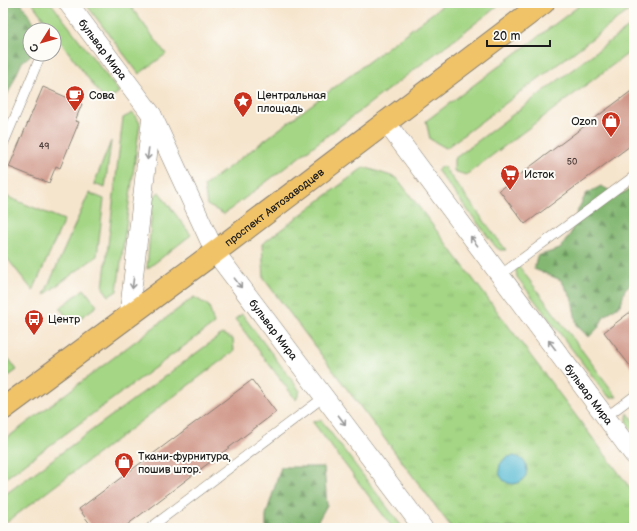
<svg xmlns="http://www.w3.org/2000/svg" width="637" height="531" font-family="'Balsamiq Sans',sans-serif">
  <defs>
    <pattern id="forest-firs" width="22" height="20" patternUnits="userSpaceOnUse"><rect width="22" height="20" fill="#83b772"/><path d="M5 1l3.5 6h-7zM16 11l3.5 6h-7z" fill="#6a945d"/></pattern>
    <pattern id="park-tufts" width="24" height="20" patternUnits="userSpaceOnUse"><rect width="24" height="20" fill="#a4d685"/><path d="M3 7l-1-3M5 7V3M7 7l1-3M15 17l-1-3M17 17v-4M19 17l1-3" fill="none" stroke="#8db772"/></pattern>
  </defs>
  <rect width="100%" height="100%" fill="#fdfcf7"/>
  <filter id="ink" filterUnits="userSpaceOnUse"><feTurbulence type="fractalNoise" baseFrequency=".025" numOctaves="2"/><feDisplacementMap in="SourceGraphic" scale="8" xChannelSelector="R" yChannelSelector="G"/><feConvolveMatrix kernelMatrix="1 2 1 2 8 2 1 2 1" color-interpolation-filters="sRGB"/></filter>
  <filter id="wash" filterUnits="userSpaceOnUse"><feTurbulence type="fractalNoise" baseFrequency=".012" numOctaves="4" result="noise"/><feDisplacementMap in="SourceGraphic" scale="16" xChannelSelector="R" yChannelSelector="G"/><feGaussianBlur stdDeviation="0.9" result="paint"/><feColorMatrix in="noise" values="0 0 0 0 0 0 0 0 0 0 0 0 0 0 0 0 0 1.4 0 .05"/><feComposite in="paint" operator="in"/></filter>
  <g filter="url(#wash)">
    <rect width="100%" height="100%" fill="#f6e5cd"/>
    <!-- green -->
    <path fill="#a4d685" stroke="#607950" d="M32,3h19l68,89 -13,10 -52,-69v-3h-2z
      M85,3h43l38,51 -27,20z
      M446,3h56l-278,211 -17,-9 -3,-19z
      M583,3h51v4l-188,141 -16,-9 -4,-18z
      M634,23v26l-168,126 -12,-4v-12z
      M133,113l7,10 -23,168 -8,5 -6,-8 20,-170z
      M111,141l-6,47 -11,-4z
      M443,166l63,84h-6l-4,-3 -59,-77z
      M159,192l32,43 -44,34 6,-72z
      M89,193l15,6 -7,57 -53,39z
      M3,195l61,25 -31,71 -30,-38z
      M518,265l99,132h-6l-5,-3 -89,-117 -1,-7z
      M84,289l13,17 -25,18 -12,-16z
      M194,297l15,9 5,18 -211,156v-39z
      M242,314l58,77 -4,9 -61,-81z
      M222,334l11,5 1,12 -231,174v-29z
      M9,359l8,11 -14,10v-17z
      M628,413l6,8v12c-5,-6 -9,-11 -6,-20z
      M321,420l82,108h-10l-81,-107z"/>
    <!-- forest -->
    <path fill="url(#forest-firs)" stroke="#506a47" d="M3,3h18l18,27h-9v24h2l-10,8 -17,38h-2z
      M601,186l17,9 16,-7v93l-9,8 -4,15 -17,12 -5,11 -10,10 -12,-11 -5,-27 -11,-19 -27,-11 3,-13 23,-7 11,-16 7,-23 8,-16z
      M281,467h43l3,38 -13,23h-48v-13z"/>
    <!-- park -->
    <path fill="url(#park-tufts)" stroke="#607950" d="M364,167l33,11 237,315v35h-182l-188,-249 -2,-35z"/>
    <!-- water -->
    <path fill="#55bad3" stroke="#386b78" d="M499 470a14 14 0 1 1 28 0a14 14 0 1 1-28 0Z"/>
    <g id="blocks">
      <!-- building -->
      <path fill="#d09789" d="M43,87l39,17 -7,17 4,1 -19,46 -4,-2 -7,17 -40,-16z
        M634,89v54l-109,81 -26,-34z
        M634,309v62l-30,-39z
        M252,380l24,32 -153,116h-30l-14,-19z"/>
    </g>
  </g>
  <g filter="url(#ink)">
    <use href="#blocks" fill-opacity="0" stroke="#898074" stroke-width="1"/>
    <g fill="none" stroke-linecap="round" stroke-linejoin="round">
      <!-- lane casing -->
      <g stroke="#898074" stroke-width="10">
        <path id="lane" d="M3,145l37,-88
          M500,275l134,-99
          M606,417l28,-21
          M150,528l174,-131"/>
      </g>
      <!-- street casing -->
      <g stroke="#898074" stroke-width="20">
        <g id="street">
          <path id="s1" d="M68,3l84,112 63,137 208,276"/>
          <path id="s2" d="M385,121l249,334"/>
          <path d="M129,315l23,-200"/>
        </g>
      </g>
      <!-- primary casing -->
      <g stroke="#898074" stroke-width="24">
        <g id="primary">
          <path id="s3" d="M3,409l212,-157 328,-249"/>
        </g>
      </g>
      <!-- lane -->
      <use href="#lane" stroke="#fff" stroke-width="9"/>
      <!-- street -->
      <use href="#street" stroke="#fff" stroke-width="19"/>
      <!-- primary -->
      <use href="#primary" stroke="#f0c369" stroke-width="22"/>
    </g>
    <!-- one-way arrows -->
    <defs><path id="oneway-shaft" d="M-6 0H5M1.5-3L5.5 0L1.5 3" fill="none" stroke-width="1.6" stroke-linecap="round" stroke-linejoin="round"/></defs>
    <g stroke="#999">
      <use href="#oneway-shaft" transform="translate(148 154) rotate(97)"/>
      <use href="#oneway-shaft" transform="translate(474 241) rotate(-127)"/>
      <use href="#oneway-shaft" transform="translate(133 283) rotate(97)"/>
      <use href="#oneway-shaft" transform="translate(238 283) rotate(53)"/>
      <use href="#oneway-shaft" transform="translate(552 345) rotate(-127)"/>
      <use href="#oneway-shaft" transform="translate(342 420) rotate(53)"/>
    </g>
  </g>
  <!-- icons -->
  <defs>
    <g id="cafe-pin" transform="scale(1)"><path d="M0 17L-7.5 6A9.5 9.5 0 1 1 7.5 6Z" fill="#c8321e" stroke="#fdfcf7"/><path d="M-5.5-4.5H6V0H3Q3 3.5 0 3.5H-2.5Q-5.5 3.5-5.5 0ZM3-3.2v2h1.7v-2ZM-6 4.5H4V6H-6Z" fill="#fff"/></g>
    <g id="sight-pin" transform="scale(1)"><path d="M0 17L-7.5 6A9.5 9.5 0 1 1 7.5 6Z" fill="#c8321e" stroke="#fdfcf7"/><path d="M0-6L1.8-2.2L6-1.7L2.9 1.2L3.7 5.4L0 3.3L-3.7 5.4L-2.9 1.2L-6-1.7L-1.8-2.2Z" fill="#fff"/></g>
    <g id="shop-pin" transform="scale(1)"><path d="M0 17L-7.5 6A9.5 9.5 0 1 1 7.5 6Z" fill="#c8321e" stroke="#fdfcf7"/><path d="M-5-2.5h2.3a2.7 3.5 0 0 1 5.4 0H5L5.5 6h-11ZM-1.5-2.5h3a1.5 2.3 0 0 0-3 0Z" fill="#fff"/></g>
    <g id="supermarket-pin" transform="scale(1)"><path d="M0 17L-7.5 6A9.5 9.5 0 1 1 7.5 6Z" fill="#c8321e" stroke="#fdfcf7"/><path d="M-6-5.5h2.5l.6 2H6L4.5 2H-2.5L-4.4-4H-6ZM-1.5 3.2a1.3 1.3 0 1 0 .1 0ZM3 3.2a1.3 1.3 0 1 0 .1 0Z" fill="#fff"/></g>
    <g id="bus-pin" transform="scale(1)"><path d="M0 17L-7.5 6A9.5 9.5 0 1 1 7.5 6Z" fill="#c8321e" stroke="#fdfcf7"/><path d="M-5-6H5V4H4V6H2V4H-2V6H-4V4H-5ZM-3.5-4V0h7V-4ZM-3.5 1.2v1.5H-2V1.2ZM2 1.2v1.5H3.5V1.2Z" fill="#fff"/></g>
  </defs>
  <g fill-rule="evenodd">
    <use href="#cafe-pin" x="75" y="95"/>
    <use href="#sight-pin" x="243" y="101"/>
    <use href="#shop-pin" x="611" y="121"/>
    <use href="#supermarket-pin" x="510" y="174"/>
    <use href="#bus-pin" x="34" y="319"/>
    <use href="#shop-pin" x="124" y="462"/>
  </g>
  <g text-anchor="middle" stroke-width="4" stroke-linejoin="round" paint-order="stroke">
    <!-- number labels -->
    <g font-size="9" fill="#493b37">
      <text x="44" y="149">49</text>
      <text x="572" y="165">50</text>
    </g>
    <!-- street labels -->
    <g font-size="11" fill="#1c1c1c" stroke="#fdfcf7">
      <text dy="4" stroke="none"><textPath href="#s1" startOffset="58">бульвар Мира</textPath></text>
      <text dy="4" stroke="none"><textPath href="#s3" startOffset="338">проспект Автозаводцев</textPath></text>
      <text dy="4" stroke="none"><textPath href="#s1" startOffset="388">бульвар Мира</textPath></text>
      <text dy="4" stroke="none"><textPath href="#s2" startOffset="341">бульвар Мира</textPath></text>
    </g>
    <!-- poi labels -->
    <g font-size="11" fill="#1c1c1c" stroke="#fdfcf7" text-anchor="start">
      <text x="89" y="99">Сова</text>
      <text x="257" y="99">Центральная<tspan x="257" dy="13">площадь</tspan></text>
      <text x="597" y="125" text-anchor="end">Ozon</text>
      <text x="524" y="178">Исток</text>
      <text x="48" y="323">Центр</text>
      <text x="138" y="460">Ткани-фурнитура,<tspan x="138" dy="13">пошив штор.</tspan></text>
    </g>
  </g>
  <!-- margin -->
  <rect width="637" height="531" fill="none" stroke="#fdfcf7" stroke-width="16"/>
  <!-- north arrow -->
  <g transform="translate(42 42) rotate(233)"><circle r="19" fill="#fdfcf7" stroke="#a3a29f"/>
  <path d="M0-3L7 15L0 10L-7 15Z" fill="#c8321e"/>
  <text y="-6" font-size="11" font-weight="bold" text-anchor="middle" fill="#1c1c1c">С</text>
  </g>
  <!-- scale -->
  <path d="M487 40v6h63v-6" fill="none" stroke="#1c1c1c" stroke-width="2"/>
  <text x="493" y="40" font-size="12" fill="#1c1c1c" stroke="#fdfcf7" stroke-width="3" paint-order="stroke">20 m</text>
</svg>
